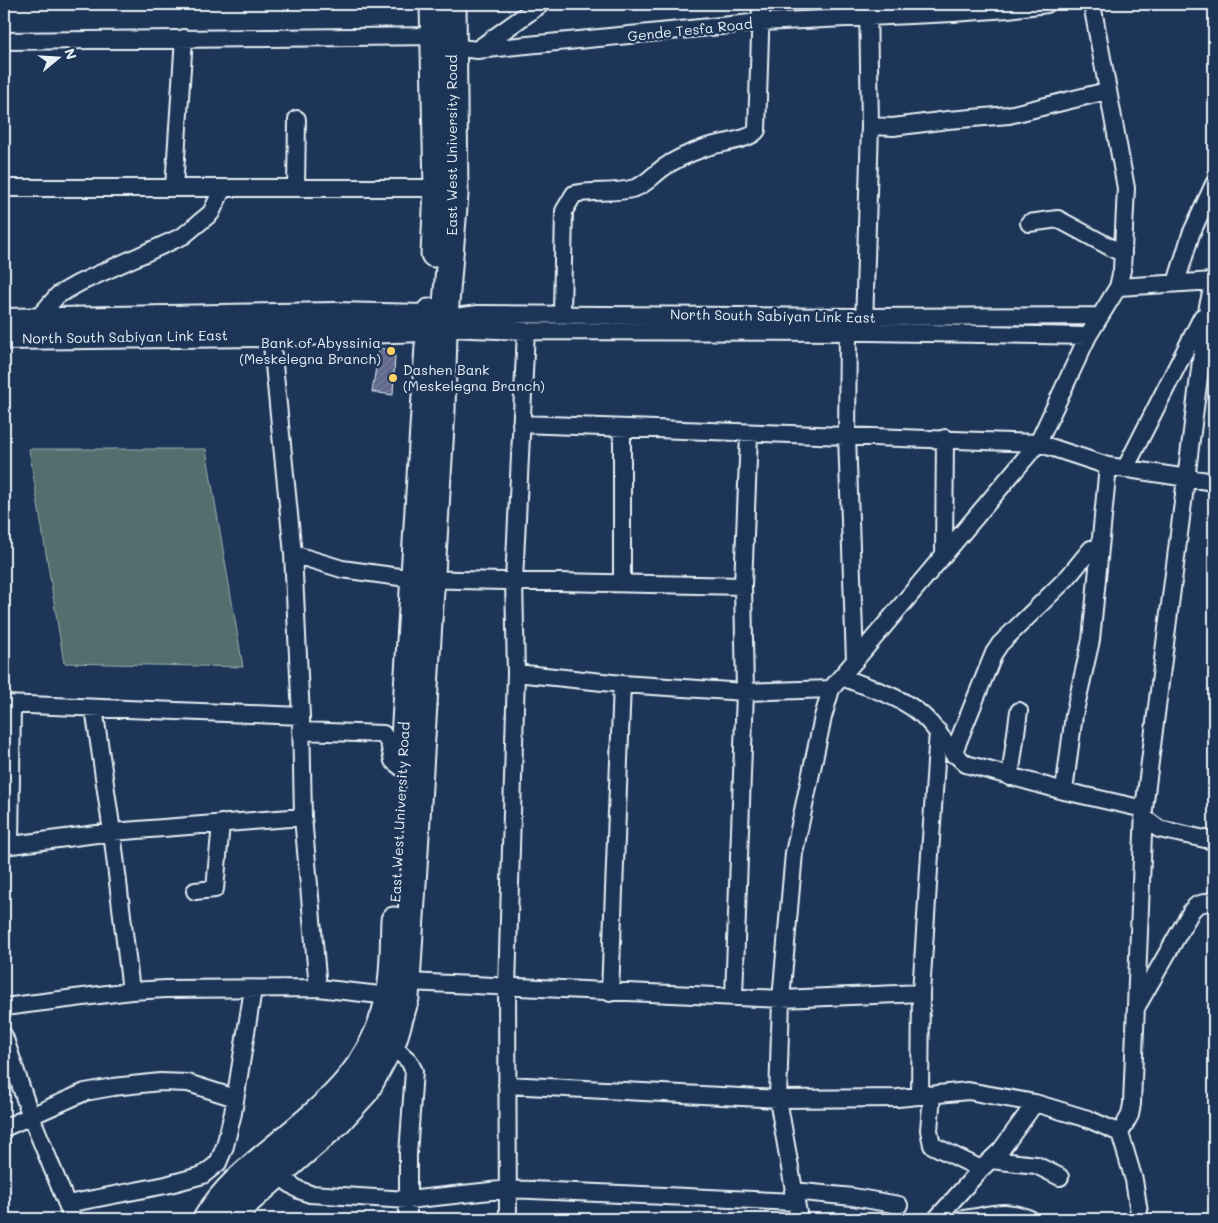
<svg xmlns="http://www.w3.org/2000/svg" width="1218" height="1223" font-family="Mali,sans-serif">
  <defs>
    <pattern id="building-hatch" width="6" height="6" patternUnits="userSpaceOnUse" patternTransform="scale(1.25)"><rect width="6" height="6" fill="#61688e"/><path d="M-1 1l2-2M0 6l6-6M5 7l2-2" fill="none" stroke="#787e9f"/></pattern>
  </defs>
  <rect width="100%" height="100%" fill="#1d3557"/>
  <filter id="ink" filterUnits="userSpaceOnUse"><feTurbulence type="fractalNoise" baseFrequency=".02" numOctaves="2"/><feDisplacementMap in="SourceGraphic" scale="10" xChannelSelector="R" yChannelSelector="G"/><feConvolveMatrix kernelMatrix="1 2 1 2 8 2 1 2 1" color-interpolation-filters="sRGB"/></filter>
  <g filter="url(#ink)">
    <!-- pitch -->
    <path fill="#526e6d" stroke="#9db0b2" d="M29,449h177l37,218 -179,-4z"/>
    <!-- building -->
    <path fill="url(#building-hatch)" stroke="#e8f1f8" d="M379,348l11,2 5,6 -2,39 -21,-3z"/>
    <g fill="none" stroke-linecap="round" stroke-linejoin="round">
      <!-- minor casing -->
      <g stroke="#e8f1f8" stroke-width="20">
        <path id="minor" d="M4,41l430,-5 18,11 25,3 284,-28 192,-9 55,-4 39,-5
          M478,49l63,-45
          M870,126l23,1 55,-7 61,-5 98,-24
          M174,187l10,-149
          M4,188h433
          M296,188l1,-69
          M1029,223l29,-4 65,35
          M1176,283l15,-49 23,-50
          M1118,287l96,-6
          M562,314l2,-103 10,-17c20,-4 42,0 61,-6 12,-4 18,-13 28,-20 12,-9 27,-15 41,-20 13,-5 48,-8 53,-18l4,-126
          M447,318l31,-4 386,3 235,-1
          M36,320l22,-25 21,-12 104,-47 28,-23 11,-23
          M864,326l6,-200 -2,-122
          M447,328l79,3 342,1 220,4
          M848,333l-1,103 8,225
          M271,335l22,219 8,162 2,101 15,171
          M521,424l517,19 70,23 106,16
          M1125,469l77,-152
          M293,554l49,15 72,10 329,7
          M944,554l1,-116
          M622,583v-155
          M516,673l106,11 123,8 86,-3
          M842,677c27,11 59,19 80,38 17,15 26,35 44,49l98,27 80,18
          M4,704l297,12
          M94,708l18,124 19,159
          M301,731l82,3 6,9 4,18 9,7
          M953,754l41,-101 6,-9 68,-67 23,-28 8,10
          M1010,777l9,-66
          M1064,791l10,-76 17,-75 17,-174
          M1143,817l16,12 55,12
          M10,844l2,-139
          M4,846l108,-14 191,-15
          M195,891l20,-2 6,-66
          M408,982l373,17 140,-6
          M610,993l12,-309
          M734,996l11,-304 -2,-106 6,-152
          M4,1007l127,-16 35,-2 152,-1 80,9
          M1136,1008l56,-98 5,-5 17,-5
          M4,1036l26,78 43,105
          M391,1045l18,16 5,10 -6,83v65
          M507,1085l271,14 120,-1 70,-7 67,12 53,16 32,14
          M932,1095l-3,35 3,15 49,24
          M920,1096l1,-103 17,-262
          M4,1128l81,-36 28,-5 47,-5 28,1 47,15
          M991,1160l45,5 24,12
          M277,1175l22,15 11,4 98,6 101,-11 286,13
          M793,1191l60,6 46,8
          M67,1204l99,-19 37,-10 15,-12 7,-17 8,-33 20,-124
          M508,1219l-1,-231 9,-315 -2,-92 12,-250
          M799,1219l-21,-120 3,-100 13,-146 29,-136 8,-28 207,-246 50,-107 30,-49 4,-17 4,-82 -34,-184
          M936,1219l45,-50 20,-19 34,-47
          M963,1219c29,-3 38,-12 67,0
          M1140,1219l-6,-39 -14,-47 10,-18 2,-11 12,-295 64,-503 6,-25"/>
      </g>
      <!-- secondary casing -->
      <g stroke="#e8f1f8" stroke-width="26">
        <path id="secondary" d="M4,320l331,-6 90,2
          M4,338l267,-3 154,-5"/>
      </g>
      <!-- primary casing -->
      <g stroke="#e8f1f8" stroke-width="29">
        <path id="primary" d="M433,4l4,184 -3,66
          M445,315l10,-120 -2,-191
          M403,755l25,-409
          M206,1219c18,-30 44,-51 71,-73 53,-44 97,-79 112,-150 5,-24 4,-51 5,-76
          M232,1219l18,-20 86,-75 30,-33 28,-52 12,-41 36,-588 2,-78 3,-4v-10l-7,-7 -11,1 -5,9 2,10 10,3 8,-2"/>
      </g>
      <!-- minor -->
      <use href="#minor" stroke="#1d3557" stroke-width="16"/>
      <!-- secondary -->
      <use href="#secondary" stroke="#1d3557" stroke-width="22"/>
      <!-- primary -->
      <use href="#primary" stroke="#1d3557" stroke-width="25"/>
    </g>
  </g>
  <!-- markers -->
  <g fill="#ffd166" stroke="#1d3557" stroke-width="2">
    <circle cx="391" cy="351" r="5"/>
    <circle cx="393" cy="378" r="5"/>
  </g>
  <g text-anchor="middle" stroke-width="5" stroke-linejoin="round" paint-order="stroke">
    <!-- street labels -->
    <g font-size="14" fill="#e8f1f8" stroke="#1d3557">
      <text transform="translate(690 30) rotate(-6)" y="5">Gende Tesfa Road</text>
      <text transform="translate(452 145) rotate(-90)" y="5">East West University Road</text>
      <text transform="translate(773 316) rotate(1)" y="5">North South Sabiyan Link East</text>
      <text transform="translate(125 337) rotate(-1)" y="5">North South Sabiyan Link East</text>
      <text transform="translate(400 812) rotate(-87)" y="5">East West University Road</text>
    </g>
    <!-- poi labels -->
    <g font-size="14" fill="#e8f1f8" stroke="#1d3557" text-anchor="end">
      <text x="381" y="348">Bank of Abyssinia<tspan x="381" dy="16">(Meskelegna Branch)</tspan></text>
      <text x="403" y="375" text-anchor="start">Dashen Bank<tspan x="403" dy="16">(Meskelegna Branch)</tspan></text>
    </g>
  </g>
  <!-- margin -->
  <rect width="1218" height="1223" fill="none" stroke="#1d3557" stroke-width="20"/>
  <rect x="10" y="10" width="1198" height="1203" fill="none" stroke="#e8f1f8" stroke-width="2" filter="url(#ink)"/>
  <!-- north arrow -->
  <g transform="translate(58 58) rotate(72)" stroke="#1d3557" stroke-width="4" paint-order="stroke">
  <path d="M0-4L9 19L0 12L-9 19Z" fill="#e8f1f8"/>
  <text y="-8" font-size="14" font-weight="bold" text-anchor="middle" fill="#e8f1f8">N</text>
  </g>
</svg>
